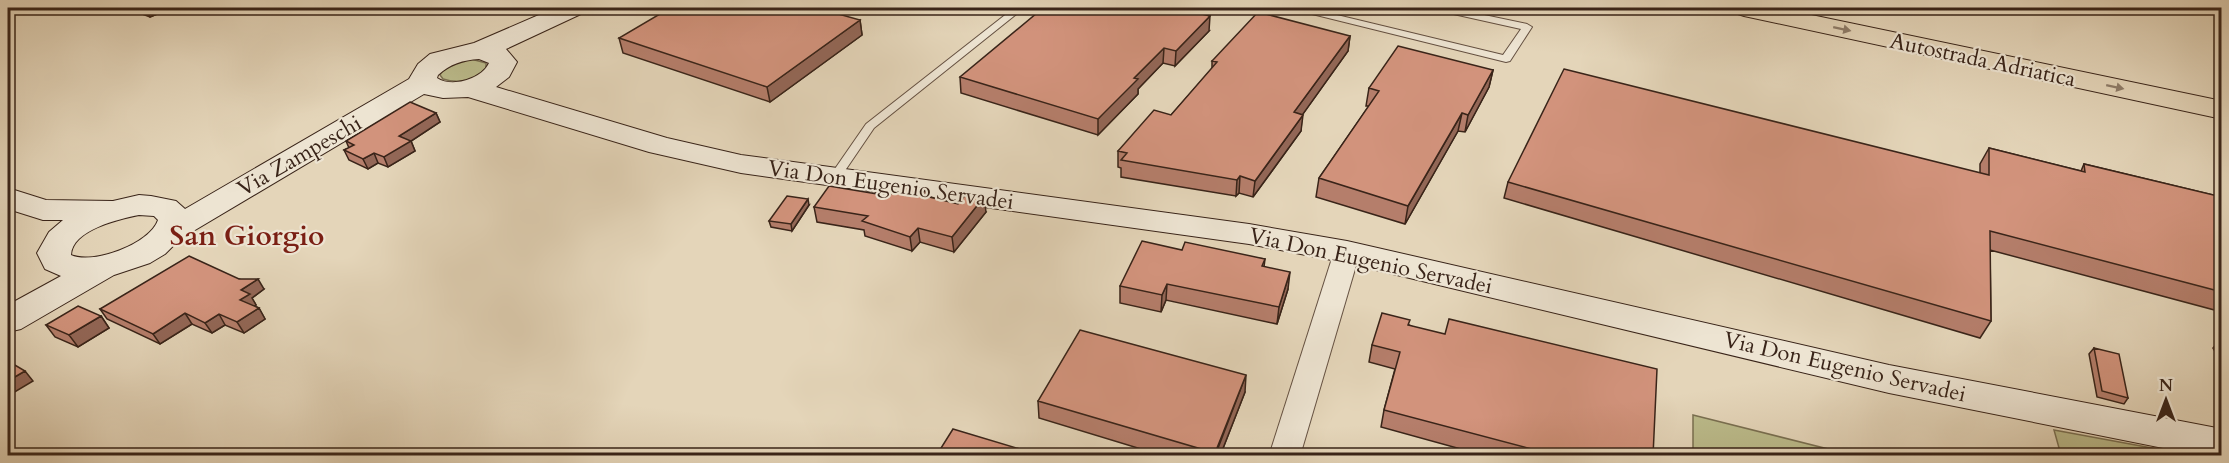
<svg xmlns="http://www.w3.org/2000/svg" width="2229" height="463" font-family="Cardo,serif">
  <rect width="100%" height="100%" fill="#e4d5b9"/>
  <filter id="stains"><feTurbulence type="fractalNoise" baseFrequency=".00333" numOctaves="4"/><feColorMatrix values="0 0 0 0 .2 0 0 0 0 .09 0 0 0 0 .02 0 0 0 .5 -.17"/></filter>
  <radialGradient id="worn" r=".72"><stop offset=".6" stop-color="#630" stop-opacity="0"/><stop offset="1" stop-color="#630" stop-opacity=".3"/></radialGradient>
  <!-- green -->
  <path fill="#bbbb8b" stroke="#7a7052" stroke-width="1.5" d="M471,59l15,4v5c-11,13 -28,16 -43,11l-3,-4c5,-12 19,-13 31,-16z
    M1693,415l159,40h-159z
    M2054,430l136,25h-129z"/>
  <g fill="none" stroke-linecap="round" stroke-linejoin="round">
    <!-- lane casing -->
    <g stroke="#645041" stroke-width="2">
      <path id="lane" d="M1014,8h10l-150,120 -34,50h-8l-2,-2 36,-52z
        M1294,8h14l195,47 18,-26 -81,-18 -4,-3h15l76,16 5,3 -22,34 -4,1 -210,-52z"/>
    </g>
    <!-- street casing -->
    <g stroke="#645041" stroke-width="2">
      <path id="street" d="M1347,244l9,2 4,6 -60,204h-31l65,-204 4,-6z"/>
    </g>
    <!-- secondary casing -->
    <g stroke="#392419" stroke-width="2">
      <path id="secondary" d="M555,8h32l-4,5 -77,36 11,13 -8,15 -13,10 171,51 74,17 508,69 98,17 542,124 333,64v27h-19l-314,-63 -542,-130 -98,-19 -508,-71 -92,-21 -181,-55 -25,1 -19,-4 -244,145 -15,15 -15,9 -36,12 -93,54 -13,3v-27l53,-29 -16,-7 -8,-16 12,-21 14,-12h-20l-35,-11v-21l38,12 67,1 26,-6 12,1 25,5 9,8 224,-130 9,-15 12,-10 44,-11zM479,59l10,4c-7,16 -37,25 -52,15l1,-3c12,-11 25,-15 41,-16zM139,215l15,1 4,4c-8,24 -65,45 -87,35 1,-25 48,-36 68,-40z"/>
    </g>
    <!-- highway casing -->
    <g stroke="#392419" stroke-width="2">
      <path id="highway" d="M1731,8h47l444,93v18l-478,-103 -9,-3z"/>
    </g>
    <!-- lane -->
    <use href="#lane" fill="#ede4d2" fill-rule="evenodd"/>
    <!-- street -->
    <use href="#street" fill="#ede4d2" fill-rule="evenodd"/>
    <!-- secondary -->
    <use href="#secondary" fill="#ede4d2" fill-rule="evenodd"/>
    <!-- highway -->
    <use href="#highway" fill="#e4d5b9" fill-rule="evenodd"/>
  </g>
  <!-- wall -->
  <path fill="#b57e6b" stroke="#392419" stroke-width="1.5" d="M126,8h46l-22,9z
    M860,20l2,15 -92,67 -147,-49 -4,-15z
    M1209,31l-34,35 -12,-3 -25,26v5l-40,41 -137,-42 -1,-16z
    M1350,36l-2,15 -46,64 -1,16 -48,66 -14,-4 -3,3 -115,-19v-9l-3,-1v-16l53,-36 41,-46v-8z
    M1493,70l-4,17 -24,45 -7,-1 -53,93 -89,-27 3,-19 50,-72h-3l3,-18z
    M436,113l4,9 -29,19 4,10 -27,16 -10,-4 -10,6 -19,-9 -5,-10 5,-2 -3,-7z
    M1989,148l92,23 3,-7 138,33v120l-4,-6 -228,-61 1,71 -11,17 -476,-140 4,-16 472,-9v-9z
    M889,196h38l59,16 -32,40 -34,-10 -8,9 -47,-15 -1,-6 -47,-8 -3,-15z
    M809,205l-17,26 -21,-4 -2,-6z
    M1182,250l83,9 -1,8 24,22 -11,35 -111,-24 -5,12 -41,-9v-17z
    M239,279l25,10 -12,9 4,7 -2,1 5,2 6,11 -21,14 -19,-8 -13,8 -20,-9 -32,20 -53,-25 -7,-10z
    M101,316l8,12 -31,19 -23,-10 -9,-12z
    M1409,325l244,131h-167l-105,-29 3,-17 11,-41 -26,-7 3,-17z
    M2222,337v26l-9,-15z
    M2094,348l34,50 -4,6 -27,-7 -8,-43z
    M1245,392l-25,64h-56l-125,-38 -1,-17z"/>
  <!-- shaded-wall -->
  <path fill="#936757" stroke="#392419" stroke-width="1.5" d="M145,8h27l-22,9z
    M1210,16l-1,15 -34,35 1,-15z
    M860,20l2,15 -92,67 -3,-15z
    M1350,36l-2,15 -55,77 1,-16z
    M1164,48l-1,15 -25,26v5l-40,41v-16l36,-41z
    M1493,70l-4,17 -24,45 3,-17z
    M436,113l4,9 -29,19 4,10 -27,16 -4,-10 15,-21z
    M1462,113l-4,18 -53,93 3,-18z
    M1303,115l-2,16 -48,66 2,-16z
    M374,153l4,10 -10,6 -5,-10z
    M1240,176l-1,17 -3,3 1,-16z
    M926,189l2,15 -7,-9z
    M984,197l2,15 -32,40 -2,-15z
    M808,199l1,6 -17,26 -1,-7z
    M918,228l2,14 -8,9 -2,-14z
    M1290,272l-2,17 -11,35 2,-17z
    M258,279l6,10 -12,9 4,7 -10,6 -6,-11 1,-10z
    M1167,284l-1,16 -5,12 1,-17z
    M259,308l6,11 -21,14 -7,-11z
    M185,313l7,11 -32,20 -7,-10z
    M219,314l6,11 -13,8 -7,-10z
    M101,316l8,12 -31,19 -9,-12z
    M25,371l8,10 -25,15v-15z
    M1246,375l-1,17 -25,64h-5z"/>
  <!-- building -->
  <path fill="#d2937c" stroke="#392419" stroke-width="1.5" d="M670,8h147l43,12 -93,67 -148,-49z
    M1043,8h134l33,8 -34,35 -12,-3 -30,30 4,1 -40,40 -138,-42z
    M1258,12l92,24 -56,76 9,3 -48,66 -15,-5 -3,4 -116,-20 6,-7 -9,-2 36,-41 17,5 46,-53 -5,-1z
    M1398,46l95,24 -25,45 -6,-2 -54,93 -89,-28 60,-87 -10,-3z
    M1564,69l425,106v-27l96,24 -1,-8 138,33v95l-232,-61 1,90 -483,-139z
    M410,102l26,11 -37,23 12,5 -27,16 -10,-4 -11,6 -19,-9 10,-5 -8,-4z
    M900,185l26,4 -5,6 37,9 9,-11 17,4 -32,40 -34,-9 -8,9 -48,-16 6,-5 -54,-9 15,-21 60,10z
    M787,196l21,3 -17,25 -22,-3z
    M1142,241l40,9 3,-8 80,17 -3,7 28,6 -11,35 -112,-23 -5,11 -42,-9z
    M189,256l50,23h19l-17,11 9,4 -10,6 19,8 -22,14 -18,-8 -14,9 -20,-10 -32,21 -53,-25z
    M78,306l23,10 -32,19 -23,-10z
    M1382,313l28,7 -2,5 37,9 4,-15 208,50 -4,87h-95l-174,-46 16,-58 -28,-7z
    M1080,330l166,45 -31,78 -177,-52z
    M2094,348l25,6 9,44 -26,-7z
    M8,361l17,10 -17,10z
    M953,429l90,27h-107z"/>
  <!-- one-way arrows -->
  <defs><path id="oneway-solid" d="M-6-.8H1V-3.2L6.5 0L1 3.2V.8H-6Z" transform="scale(1.5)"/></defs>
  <g fill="#8e7c69">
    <use href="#oneway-solid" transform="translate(1842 29) rotate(12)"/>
    <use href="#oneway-solid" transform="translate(2115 87) rotate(12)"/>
  </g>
  <g text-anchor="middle" stroke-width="4.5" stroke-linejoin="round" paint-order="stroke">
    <!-- street labels -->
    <g font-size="22" fill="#392419" stroke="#ede4d2">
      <text transform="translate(1983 59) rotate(12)" y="8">Autostrada Adriatica</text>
      <text transform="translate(299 155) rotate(-30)" y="8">Via Zampeschi</text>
      <text transform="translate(891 184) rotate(8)" y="8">Via Don Eugenio Servadei</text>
      <text transform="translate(1371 260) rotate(12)" y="8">Via Don Eugenio Servadei</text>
      <text transform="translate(1845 366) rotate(13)" y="8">Via Don Eugenio Servadei</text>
    </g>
    <!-- district labels -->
    <g font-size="28" font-weight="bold" fill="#7a1f14" stroke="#ede4d2">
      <text x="247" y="245">San Giorgio</text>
    </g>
  </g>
  <!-- margin -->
  <rect width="2229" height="463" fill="none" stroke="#e4d5b9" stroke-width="30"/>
  <rect x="9" y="9" width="2211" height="445" fill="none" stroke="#392419" stroke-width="3"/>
  <rect x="15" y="15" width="2199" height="433" fill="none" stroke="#392419" stroke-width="1.5"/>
  <!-- north arrow -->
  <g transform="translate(2166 400)" stroke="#ede4d2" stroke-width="4.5" paint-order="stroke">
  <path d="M0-4.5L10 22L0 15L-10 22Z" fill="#392419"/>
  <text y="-9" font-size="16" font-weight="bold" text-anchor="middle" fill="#392419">N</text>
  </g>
  <rect width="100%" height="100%" filter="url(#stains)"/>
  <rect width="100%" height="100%" fill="url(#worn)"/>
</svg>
